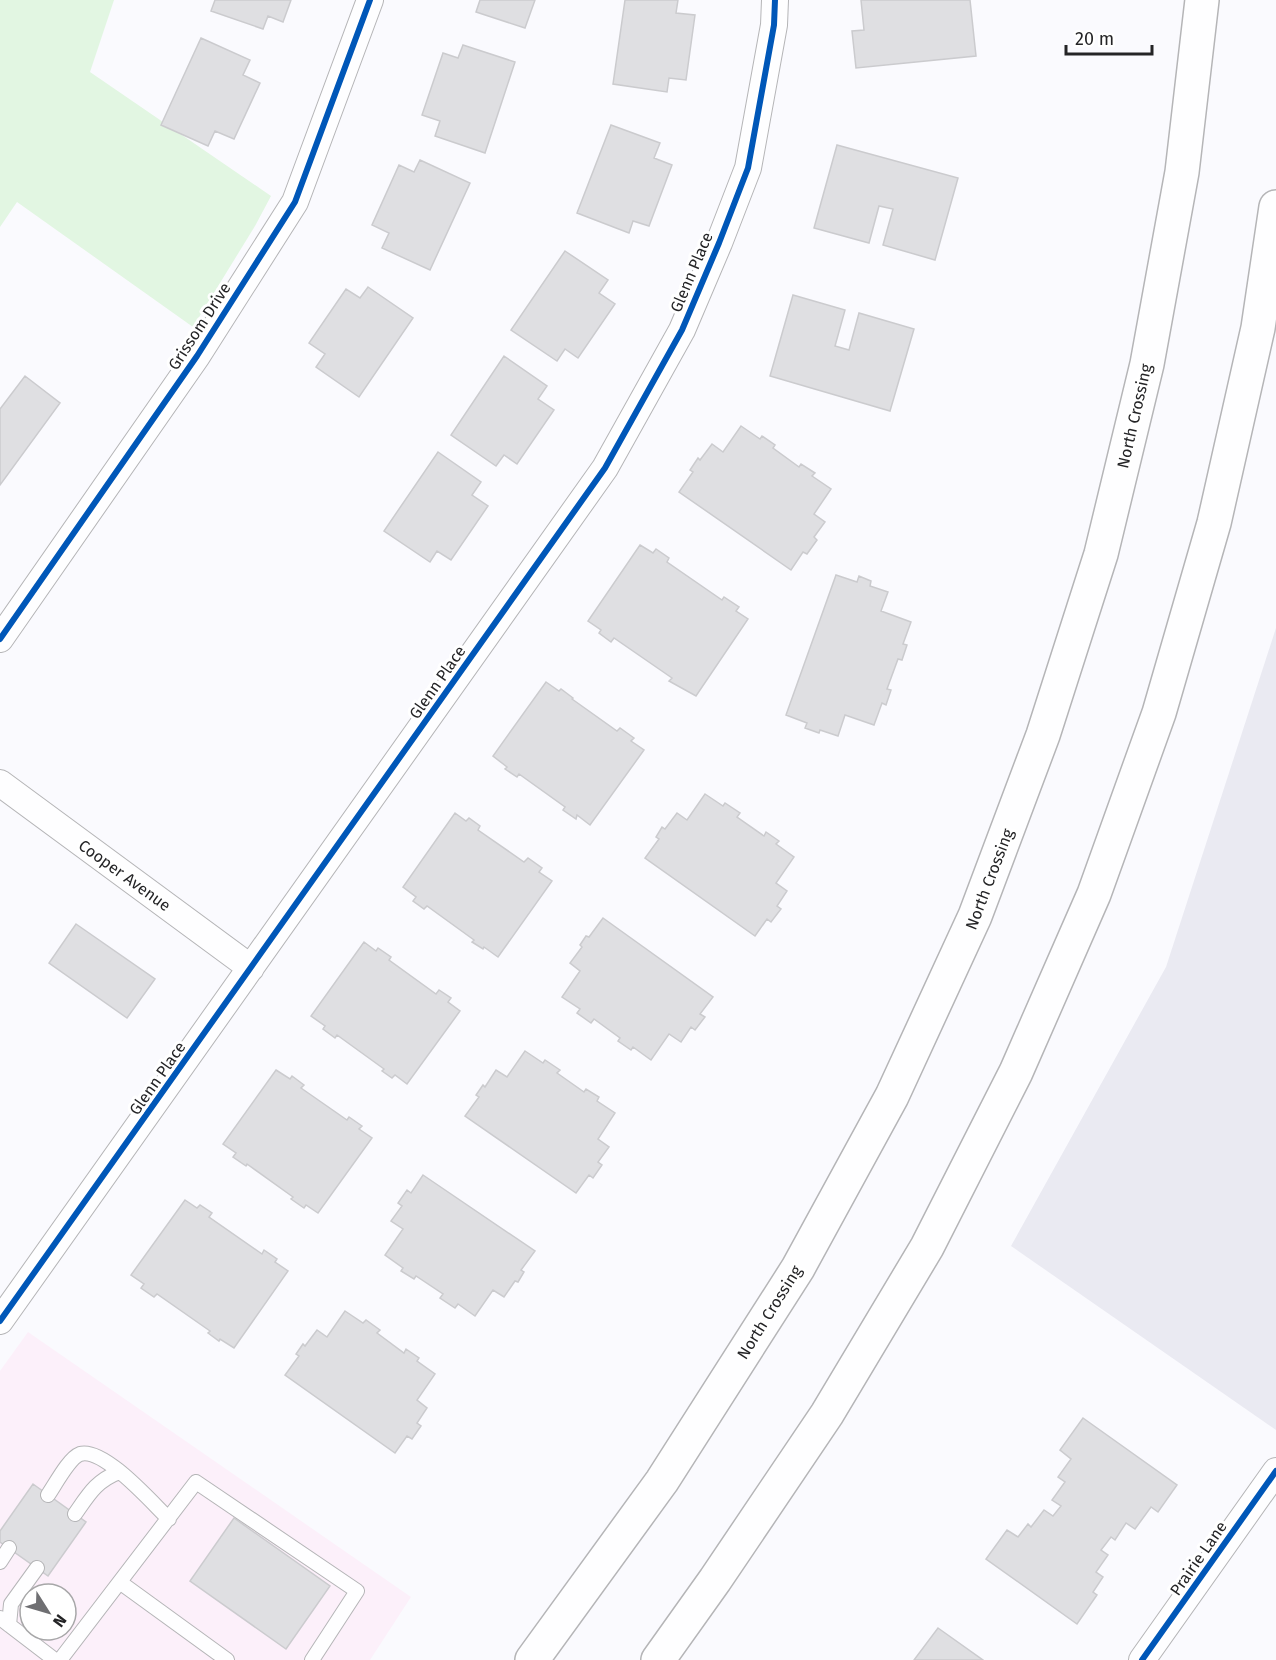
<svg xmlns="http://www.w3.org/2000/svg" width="1276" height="1660" font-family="'Fira Sans',sans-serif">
  <rect width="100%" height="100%" fill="#fafafe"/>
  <!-- commercial -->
  <path fill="#fcf0fa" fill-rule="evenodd" d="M28,1332l383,265 -41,63h-370v-289zM30,1594h36v36h-36z"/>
  <!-- built -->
  <path fill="#eaeaf2" d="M1276,628v802l-265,-184 155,-279z"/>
  <!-- green -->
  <path fill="#e2f6e2" d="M0,0h114l-24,72 181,124 -16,30 -62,101 -176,-125 -17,25z"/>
  <!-- building -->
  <path fill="#dfdfe2" stroke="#cbcbce" stroke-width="1.5" d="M215,0h76l-8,22 -15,-6 -5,13 -52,-18z
    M480,0h55l-10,28 -49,-16z
    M625,0h53l-2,13 19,2 -9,65 -17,-2 -2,14 -54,-8z
    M861,0h109l6,56 -120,12 -4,-37 12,-1z
    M201,38l49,22 -7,15 17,8 -26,56 -19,-8 -7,15 -47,-21z
    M463,45l52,17 -30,91 -50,-17 5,-15 -18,-6 21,-62 15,5z
    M611,125l49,18 -6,15 18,7 -23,61 -16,-5 -4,12 -52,-20z
    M837,145l121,33 -23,82 -52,-15 10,-36 -14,-3 -10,37 -55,-15z
    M420,160l50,23 -40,87 -48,-22 7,-15 -17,-8 27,-60 15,7z
    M565,251l43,29 -9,13 16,11 -37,54 -13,-9 -8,12 -46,-31z
    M368,287l45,31 -54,79 -43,-30 9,-13 -16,-11 37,-54 14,9z
    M793,295l52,15 -10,36 14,4 10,-37 55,16 -24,82 -120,-35z
    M504,356l43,30 -9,13 16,11 -37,54 -13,-9 -8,11 -45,-31z
    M25,376l35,27 -60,82v-76z
    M741,426l19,13 2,-3 13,9 -2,3 26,19 2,-3 14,9 -3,3 19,13 -17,25 11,8 -11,15 3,3 -10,14 -4,-2 -12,18 -112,-78 14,-20 -3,-2 8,-12 2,2 12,-16 11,8z
    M438,452l43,30 -9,13 16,11 -37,54 -14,-9 -7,11 -46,-31z
    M640,545l13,8 3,-4 13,9 -2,4 55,38 2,-3 15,10 -3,4 12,8 -52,77 -27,-15 3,-3 -58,-40 -3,4 -12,-9 2,-3 -13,-9z
    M836,575l21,7 2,-6 12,5 -1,5 18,6 -7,19 30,11 -8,22 4,1 -5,15 -4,-1 -11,30 4,1 -5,15 -4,-2 -8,22 -29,-10 -7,21 -18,-6 -1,3 -14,-5 2,-5 -21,-8z
    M546,682l13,9 2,-2 12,9 -1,1 45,32 3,-3 14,10 -3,3 13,9 -54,75 -13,-10 -1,4 -13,-9 2,-3 -46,-33 -2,3 -12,-8 2,-2 -14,-11z
    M705,794l18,12 2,-3 15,10 -3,4 27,19 2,-4 13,9 -3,3 18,13 -18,26 11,8 -10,15 4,3 -10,13 -4,-3 -12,17 -110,-78 14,-19 -3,-2 6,-10 3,2 12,-16 10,7z
    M455,813l11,8 3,-3 11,8 -2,4 46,32 4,-4 14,10 -3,4 13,9 -54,76 -14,-10 -1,2 -11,-7 2,-2 -47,-34 -3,3 -11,-8 3,-4 -13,-10z
    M603,918l110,79 -13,17 5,3 -10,13 -4,-3 -10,15 -12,-8 -18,26 -18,-13 -2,3 -13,-9 2,-3 -26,-19 -3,4 -14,-10 3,-4 -18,-12 18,-26 -10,-8 12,-16 -2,-2 6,-9 3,1z
    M76,924l79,55 -28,39 -78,-55z
    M364,942l12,9 2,-3 13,9 -2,3 47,34 3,-4 12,8 -3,4 12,9 -53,73 -12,-9 -3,3 -10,-7 2,-2 -47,-34 -2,3 -12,-9 2,-3 -14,-10z
    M525,1051l18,12 2,-3 15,10 -3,3 27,19 2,-3 13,8 -2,4 18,12 -17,26 11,8 -11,15 4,3 -9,13 -4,-3 -13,18 -111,-77 14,-19 -3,-2 7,-10 2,2 11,-17 11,7z
    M276,1070l14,9 2,-3 12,9 -3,3 46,32 2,-3 13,9 -3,3 13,9 -54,75 -12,-8 -2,3 -13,-9 2,-2 -46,-33 -1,2 -13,-9 3,-4 -13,-9z
    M423,1175l112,76 -14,19 3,2 -6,10 -3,-1 -11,16 -11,-7 -18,26 -17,-12 -3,4 -15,-10 3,-4 -27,-18 -2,3 -13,-8 2,-3 -18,-13 18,-26 -12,-8 11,-15 -4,-3 9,-13 4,3z
    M185,1200l12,8 3,-3 12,8 -3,4 53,37 2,-4 13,9 -2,3 13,9 -54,77 -14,-9 -1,2 -11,-8 2,-2 -53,-37 -3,3 -13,-9 3,-4 -13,-9z
    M345,1311l18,12 3,-3 14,10 -3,3 27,20 2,-4 13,9 -2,3 18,13 -18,26 10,8 -10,15 4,3 -9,13 -5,-3 -12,17 -110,-78 14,-19 -3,-2 7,-10 2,2 12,-16 10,7z
    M1083,1418l94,67 -19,27 -7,-5 -16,22 -9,-6 -11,17 -4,-3 -10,13 7,5 -12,17 7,5 -10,15 4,3 -20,29 -91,-65 21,-29 11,7 10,-13 3,3 13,-17 9,6 8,-10 -9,-6 13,-18 -7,-5 13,-18 -11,-9z
    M33,1484l53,38 -38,54 -48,-34v-11z
    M234,1518l96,68 -44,63 -96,-68z
    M938,1628l45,32h-69z"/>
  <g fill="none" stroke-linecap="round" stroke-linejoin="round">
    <!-- service casing -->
    <g stroke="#b5b5b7" stroke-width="16">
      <path id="service" d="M48,1495c7,-10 21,-37 32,-41 24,-7 73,50 89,65
        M75,1514c14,-20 21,-33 44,-42
        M0,1562l9,-14
        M121,1583l106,77
        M0,1618l55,42
        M9,1625l2,-21 26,-36
        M60,1660l136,-178 161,109 -45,69"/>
    </g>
    <!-- minor casing -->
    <g stroke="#b5b5b7" stroke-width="28">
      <path id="minor" d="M0,639l197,-283 98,-154 75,-202
        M0,783l251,185
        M0,1321l605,-853 77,-138 37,-87 29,-75 26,-143 1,-25
        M1142,1660l134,-189"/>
    </g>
    <!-- primary casing -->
    <g stroke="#b5b5b7" stroke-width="36">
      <path id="primary" d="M532,1660l130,-179 136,-213 94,-172 83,-180 68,-181 58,-181 46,-190 35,-192 20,-172
        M658,1660l57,-80 112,-166 100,-167 89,-175 78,-178 65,-181 55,-190 44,-195 18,-121"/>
    </g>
    <!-- service -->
    <use href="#service" stroke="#fefeff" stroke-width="14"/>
    <!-- minor -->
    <use href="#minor" stroke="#fefeff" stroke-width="26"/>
    <!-- primary -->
    <use href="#primary" stroke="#fefeff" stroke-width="33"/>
    <!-- cycleway casing -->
    <g stroke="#fff" stroke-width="10">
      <path id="cycleway" d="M0,639l197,-283 98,-154 75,-202
        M0,1321l605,-853 77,-138 37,-87 29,-75 26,-143 1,-25
        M1142,1660l134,-189"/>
    </g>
    <!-- cycleway -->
    <use href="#cycleway" stroke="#0057b8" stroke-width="6"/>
  </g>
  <g text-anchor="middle" stroke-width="6" stroke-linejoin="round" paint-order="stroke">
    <!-- street labels -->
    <g font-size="16" fill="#242426" stroke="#fff">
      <text transform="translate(691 272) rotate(-67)" y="6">Glenn Place</text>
      <text transform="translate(199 326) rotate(-57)" y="6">Grissom Drive</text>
      <text transform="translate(1134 416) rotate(-77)" y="6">North Crossing</text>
      <text transform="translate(437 682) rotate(-55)" y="6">Glenn Place</text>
      <text transform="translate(125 875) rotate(36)" y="6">Cooper Avenue</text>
      <text transform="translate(989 879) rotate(-69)" y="6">North Crossing</text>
      <text transform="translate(157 1078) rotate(-55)" y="6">Glenn Place</text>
      <text transform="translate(769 1312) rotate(-58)" y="6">North Crossing</text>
      <text transform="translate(1198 1558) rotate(-55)" y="6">Prairie Lane</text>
    </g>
  </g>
  <!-- north arrow -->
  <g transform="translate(48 1612) rotate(127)"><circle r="28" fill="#ffffff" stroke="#a7a7a8" stroke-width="1.5"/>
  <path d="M0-4.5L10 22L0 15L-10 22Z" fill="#6f6f72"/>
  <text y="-9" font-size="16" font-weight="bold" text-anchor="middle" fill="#242426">N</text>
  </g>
  <!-- scale -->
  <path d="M1066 45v9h86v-9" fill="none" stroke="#242426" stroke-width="3"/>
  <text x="1075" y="45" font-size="18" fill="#242426" stroke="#ffffff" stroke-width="4.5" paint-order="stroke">20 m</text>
</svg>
